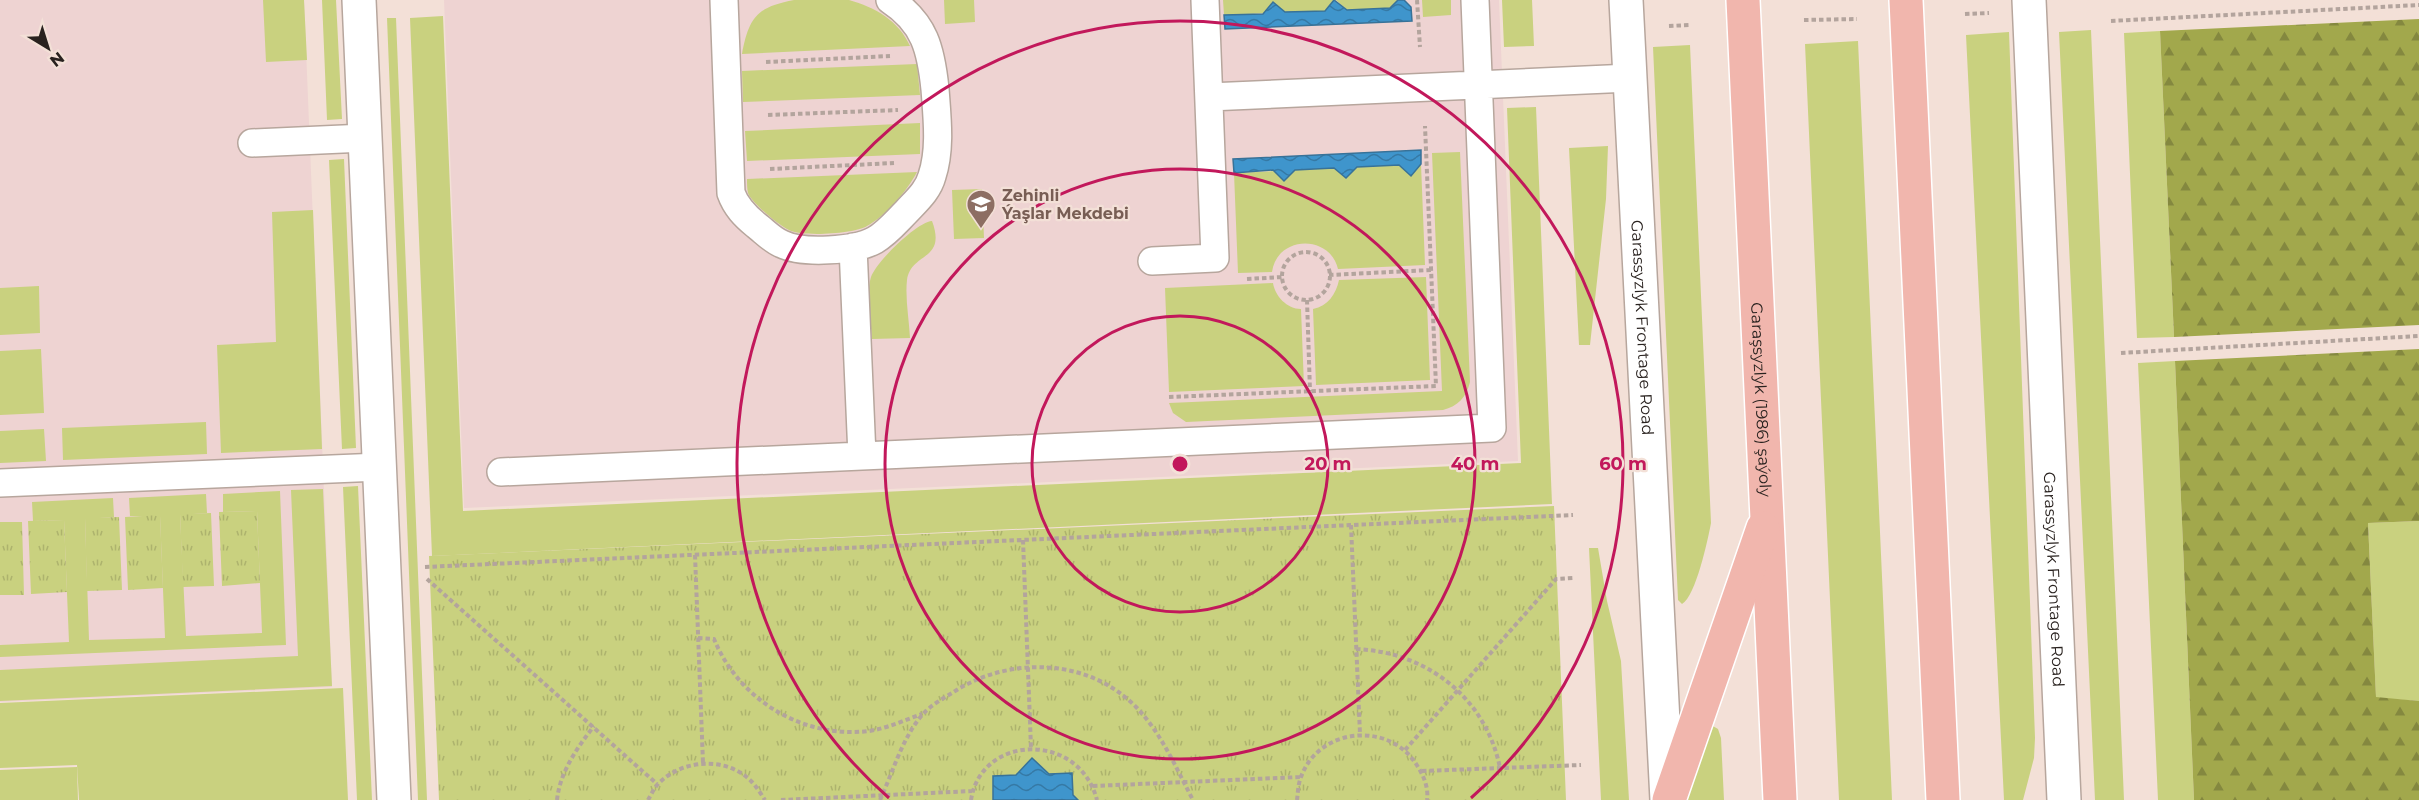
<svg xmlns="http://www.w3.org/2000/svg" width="2419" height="800" font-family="Montserrat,sans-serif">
  <defs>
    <pattern id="forest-firs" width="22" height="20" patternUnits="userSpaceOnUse" patternTransform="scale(1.5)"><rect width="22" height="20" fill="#a2a84c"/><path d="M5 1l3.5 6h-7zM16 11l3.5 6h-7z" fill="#84883f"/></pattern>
    <pattern id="park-tufts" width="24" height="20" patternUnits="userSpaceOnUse" patternTransform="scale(1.5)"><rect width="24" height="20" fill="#c9d17f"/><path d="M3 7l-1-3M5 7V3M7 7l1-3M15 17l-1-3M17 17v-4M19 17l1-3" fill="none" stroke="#adb36d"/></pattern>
    <pattern id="water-waves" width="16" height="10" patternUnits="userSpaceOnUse" patternTransform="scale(1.5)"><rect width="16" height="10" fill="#3f95cc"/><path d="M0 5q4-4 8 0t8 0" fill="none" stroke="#3579a5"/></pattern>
  </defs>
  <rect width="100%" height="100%" fill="#f3e0d7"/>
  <!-- education -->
  <path fill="#eed3d2" d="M0,0h304l28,687 -332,15z
    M444,0h1055l19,461 -1054,47z"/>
  <!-- grass -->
  <path fill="#c9d17f" d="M263,0h41l3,60 -41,2z
    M322,0h14l6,119 -15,1z
    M794,0h55c26,7 50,21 61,46l-168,8c7,-37 15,-47 52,-54z
    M944,0h30l1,22 -30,2z
    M1223,0h111l-9,11 -101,4z
    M1336,0h62l-8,8 -43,2z
    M1422,0h29v15l-28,2z
    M1502,0h30l2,46 -30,1z
    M443,16l20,495 1058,-48 -14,-355 29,-1 16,397 -1120,52 -22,-538z
    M387,18h9l31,782h-9z
    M2091,30l33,770h-29l-36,-768z
    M2160,31l14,306 -37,1 -13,-305z
    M2009,32l26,706 -1,20 -11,42h-19l-38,-765z
    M1858,41l34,759h-53l-34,-756z
    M1690,45l21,478c-3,16 -15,73 -29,81l-4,-4 -25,-553z
    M917,64l3,31 -177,7 -1,-31z
    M920,123v31l-173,7 -2,-30z
    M1608,146l-2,53 -16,146h-11l-10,-197z
    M1460,152l10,230c-4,16 -12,24 -27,28l-257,12 -13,-9 -4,-10 273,-12 -10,-238z
    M344,159l12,289 -14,1 -13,-289z
    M1421,164l4,101 -87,4c-8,-35 -61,-34 -66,3l-34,1 -4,-100 166,-8 11,10z
    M917,172c-10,19 -31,44 -50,54 -13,8 -65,11 -78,4 -10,-4 -38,-28 -41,-37 -1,-4 -1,-10 -1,-14z
    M982,189l2,49 -30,1 -2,-49z
    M313,210l9,239 -101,4 -4,-108 59,-3 -4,-130z
    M932,221c15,40 -21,31 -25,59 -2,18 2,39 3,58l-38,1c-1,-16 -6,-47 -1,-62 5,-15 46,-55 61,-56z
    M1426,277l4,103 -114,5 -3,-76c15,-3 23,-15 26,-29z
    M1273,283c2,13 14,26 28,26l3,77 -135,6 -4,-104z
    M39,286l1,47 -40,2v-47z
    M41,349l3,64 -44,2v-64z
    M2175,361l19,439h-36l-20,-437z
    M206,422l1,32 -144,6 -1,-32z
    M44,429l2,32 -46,2v-32z
    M358,486l14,314h-15l-14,-313z
    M323,489l9,197 -332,15v-31l298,-14 -7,-166z
    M280,491l6,154 -286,12v-12l69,-3 -5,-122 -31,1 -1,-19 81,-4 1,19 -29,2 4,121 76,-2 -5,-122h-30l-1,-18 77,-4 1,19 -27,2 6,121 76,-3 -5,-122 -34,1v-18z
    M2419,521v180l-43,-3 -8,-175z
    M1589,548h9l9,53 14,60 8,139h-28z
    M343,688l5,112h-269l-2,-35 -77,3v-65z
    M1711,725l7,4 3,9 3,62h-36v-10z
    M77,767l1,33h-78v-30z"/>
  <!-- forest -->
  <path fill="url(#forest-firs)" d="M2419,19v306l-245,12 -14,-306z
    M2419,349v172l-51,2 8,174 43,4v99h-225l-19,-439z"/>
  <!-- park -->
  <path fill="url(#park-tufts)" d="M1554,506l12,294h-1127l-10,-244z
    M257,511l3,72 -38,3 -3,-74z
    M211,513l3,73 -31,1 -3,-73z
    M160,515l3,73 -35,2 -3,-73z
    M119,517l3,73 -35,1 -2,-73z
    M64,520l3,72 -36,2 -3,-73z
    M0,522h22l2,73h-24z"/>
  <!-- water -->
  <path fill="url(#water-waves)" stroke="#387298" stroke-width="1.5" d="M1334,0l13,10 43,-2 8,-8h6l7,7 1,14 -187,8 -1,-14 39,-1 10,-12 12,10 40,-1z
    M1421,150v14l-10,12 -12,-11 -42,2 -11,11 -12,-10 -39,2 -11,11 -11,-11 -39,3 -1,-14z
    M1032,758l17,16 23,-1 1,22 5,5h-85v-24l23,-1z"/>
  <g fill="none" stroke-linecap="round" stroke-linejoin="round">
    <!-- service casing -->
    <g stroke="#b7a69d" stroke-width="30">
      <path id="service" d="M724,0l7,193c5,14 14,23 25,32 8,6 16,15 26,19 20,10 74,7 93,-4 12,-7 21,-18 31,-28 10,-11 22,-21 26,-36 9,-27 5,-59 3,-87 -4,-39 -10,-66 -45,-89
        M1209,97l421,-19
        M252,143l113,-5
        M853,247l9,209 630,-28 -17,-428
        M1152,261l63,-3 -10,-258
        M501,472l361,-16
        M0,483l380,-16"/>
    </g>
    <!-- minor casing -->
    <g stroke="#b7a69d" stroke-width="36">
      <g id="minor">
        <path d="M359,0l35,800"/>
        <path id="s1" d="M1626,0l41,800"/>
        <path id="s2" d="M2029,0l35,800"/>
      </g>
    </g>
    <!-- primary casing -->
    <g stroke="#fff" stroke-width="36">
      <g id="primary">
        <path id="s3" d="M1743,0l37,800"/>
        <path d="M1906,0l37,800"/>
        <path d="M1669,800l94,-272"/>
      </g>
    </g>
    <!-- path -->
    <path stroke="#b3a49d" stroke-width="4" stroke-dasharray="4.5 3" stroke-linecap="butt" d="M1417,0l3,47
      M1965,14l24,-1
      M1804,20l53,-1
      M2111,21l308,-16
      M1669,26l20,-1
      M766,62l124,-6
      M768,115l130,-5
      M770,169l124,-6
      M1282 276a24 24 0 1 1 48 0a24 24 0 1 1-48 0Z
      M1329,275l102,-5
      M1247,279l35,-2
      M1307,300l3,91
      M2121,353l298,-17
      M1169,397l267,-11 -11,-260
      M1351,525l9,209
      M1023,540l8,208
      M695,555l8,208
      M425,567l1148,-52
      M427,579l230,205
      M698,638l16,1c25,61 89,100 155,92 19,-3 36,-11 53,-17
      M1356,649c71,3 130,49 144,119
      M1405,750l151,-171 18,-1
      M1422,771l159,-6
      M1093,786l208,-9
      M557,800c3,-28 20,-52 37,-74
      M648,800c3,-5 6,-12 10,-16 24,-25 68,-28 93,-3 5,5 10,13 14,19
      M781,800l191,-9
      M880,800c13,-28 22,-62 43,-86 7,-8 19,-15 29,-21 56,-37 135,-36 184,14 26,27 40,61 57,93
      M971,800c10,-66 108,-69 126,0
      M1297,800c1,-7 1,-16 4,-23 17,-48 84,-56 113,-16 8,11 15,25 13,39"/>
    <!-- service -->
    <use href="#service" stroke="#fff" stroke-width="27"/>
    <!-- minor -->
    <use href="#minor" stroke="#fff" stroke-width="33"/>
    <!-- primary -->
    <use href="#primary" stroke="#f1b6ad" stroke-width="33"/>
  </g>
  <!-- distance rings -->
  <g fill="none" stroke="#c2185b" stroke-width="3">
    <circle cx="1180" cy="464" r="148"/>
    <circle cx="1180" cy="464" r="295"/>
    <path d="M889 798A443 443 0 1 1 1471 798"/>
  </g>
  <!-- icons -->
  <defs>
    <g id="school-pin" transform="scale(1.5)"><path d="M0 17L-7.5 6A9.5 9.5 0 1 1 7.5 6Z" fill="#8d6e63" stroke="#f3e0d7"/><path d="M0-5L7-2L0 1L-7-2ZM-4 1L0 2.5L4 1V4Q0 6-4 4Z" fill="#fff"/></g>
  </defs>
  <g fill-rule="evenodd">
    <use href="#school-pin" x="981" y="204"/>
  </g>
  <g text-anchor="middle" stroke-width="4.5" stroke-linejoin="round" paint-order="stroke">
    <!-- education labels -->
    <g font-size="16" font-weight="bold" fill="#785e54" stroke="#f3e0d7" text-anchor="start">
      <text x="1002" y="201">Zehinli<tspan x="1002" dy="18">Ýaşlar Mekdebi</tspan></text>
    </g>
    <!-- street labels -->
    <g font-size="16" fill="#29221f" stroke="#f3e0d7">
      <text dy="6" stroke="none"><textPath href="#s1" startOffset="328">Garassyzlyk Frontage Road</textPath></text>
      <text dy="6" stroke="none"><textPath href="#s3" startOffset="400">Garaşsyzlyk (1986) şaýoly</textPath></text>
      <text dy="6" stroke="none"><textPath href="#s2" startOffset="580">Garassyzlyk Frontage Road</textPath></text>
    </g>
  </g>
  <circle cx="1180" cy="464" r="9" fill="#c2185b" stroke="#f3e0d7" stroke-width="3"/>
  <g font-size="18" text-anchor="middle" font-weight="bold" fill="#c2185b" stroke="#f3e0d7" stroke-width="4.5" stroke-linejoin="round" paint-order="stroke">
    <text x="1328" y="470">20 m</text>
    <text x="1475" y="470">40 m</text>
    <text x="1623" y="470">60 m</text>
  </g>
  <!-- north arrow -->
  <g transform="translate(48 48) rotate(142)" stroke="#f3e0d7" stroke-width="4.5" paint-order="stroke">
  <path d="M0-4.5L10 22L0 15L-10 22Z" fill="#29221f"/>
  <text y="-9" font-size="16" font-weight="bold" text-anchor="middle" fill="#29221f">N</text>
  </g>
</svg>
